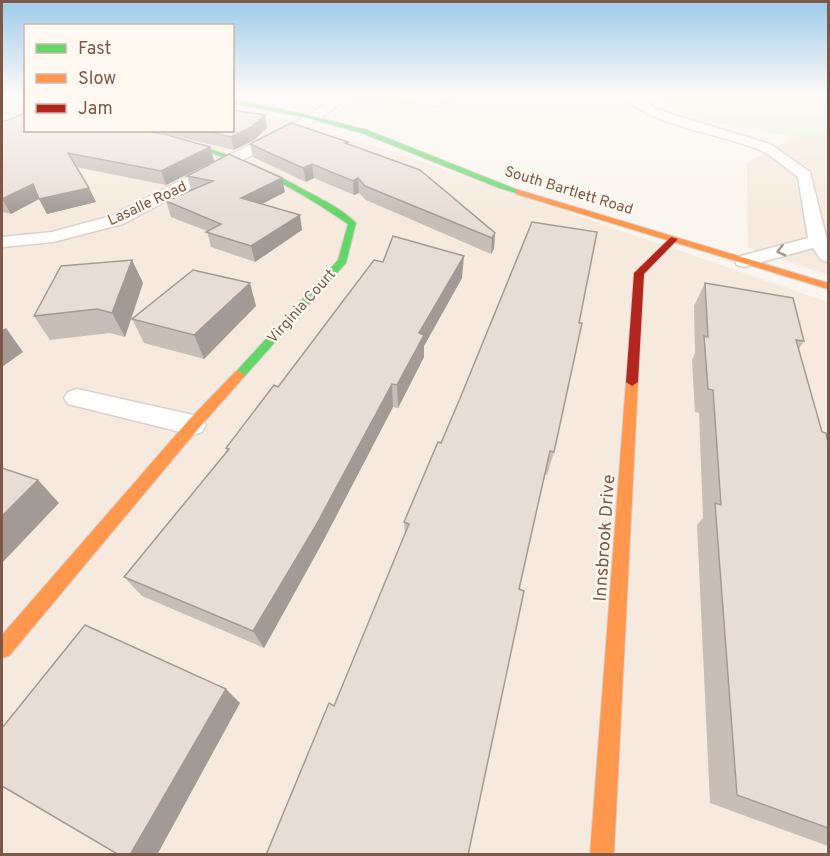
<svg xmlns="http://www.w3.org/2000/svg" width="830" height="856" font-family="Overpass,sans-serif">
  <rect width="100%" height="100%" fill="#faf5ee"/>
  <!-- residential -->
  <path fill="#f6eade" d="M2,94h23l1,36h206l1,-21 54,11 107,32 434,150v552h-826z
    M320,94h149l-32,18 -120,-15z
    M794,137l34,3v135l-80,-27 -1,-86z"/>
  <!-- green -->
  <path fill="#e6f2d7" d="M693,94h135v46l-34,-3 -104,-20 -30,-20z"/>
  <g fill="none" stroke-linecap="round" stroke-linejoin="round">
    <!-- street casing -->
    <g stroke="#d9d2cc" stroke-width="3">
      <path id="street" d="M340,94h13l-35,26 -195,104 -70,18 -51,5v-10l50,-5 59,-16 199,-102z
        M391,94h20l28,7 2,2 -6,3z
        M625,94h11l19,15 115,35 40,28 18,72v18l-7,-2 -8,-12 -69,19 -7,-2 -2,-4 2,-4 71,-19 -10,-61c-12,-9 -25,-21 -38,-27 -27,-13 -128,-29 -135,-56z
        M2,113l24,4v8l-24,-4z
        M77,389l116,26 9,3 4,7 -4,7 -9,3 -125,-31 -4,-6 4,-6z"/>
    </g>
    <!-- fast casing -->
    <g stroke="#dad0c9" stroke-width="2">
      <path id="fast" d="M232,99l76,16 59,15 156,62 -4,2 -20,-6 -137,-55 -54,-15 -76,-15z
        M90,130c78,0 153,25 220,63 16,8 34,18 46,30l-10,40 -103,115h-8l-2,-3 105,-115 10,-36c-52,-36 -109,-67 -171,-80 -27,-5 -62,-4 -87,-14z"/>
    </g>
    <!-- slow casing -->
    <g stroke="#dad0c9" stroke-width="2">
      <path id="slow" d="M519,190l309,93v6l-312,-95v-4z
        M239,371l6,4 -2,3 -45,51 -189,227 -7,2v-23l186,-214 47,-49z
        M632,378l6,4 -24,472h-24l36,-472z"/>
    </g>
    <!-- jam casing -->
    <g stroke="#dad0c9" stroke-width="2">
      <path id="jam" d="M671,237l7,2 -34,35 -6,108 -6,4 -6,-4 8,-109z"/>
    </g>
    <!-- street -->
    <use href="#street" fill="#fefefc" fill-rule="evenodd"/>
    <!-- fast -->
    <use href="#fast" fill="#63d668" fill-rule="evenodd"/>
    <!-- slow -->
    <use href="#slow" fill="#ff974d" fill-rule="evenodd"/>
    <!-- jam -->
    <use href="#jam" fill="#b3261e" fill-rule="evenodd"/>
  </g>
  <!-- wall -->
  <path fill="#c7beb7" d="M2,122l208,25 4,14 -48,24 -90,-18 13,21 7,14 -49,12 -8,-15 -28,15 -9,-2z
    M267,128l-13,12 -20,10 -77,-18 -10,-2h85z
    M348,142v2l147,89 -1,16 -3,5 -125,-54 -7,-7 -5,2 -40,-17 -8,4 -53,-25 -3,-13z
    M187,176l98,16 -23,12 40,26 -47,32 -44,-15 -4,-16 -36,-14 -5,-16 25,-11z
    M132,260l11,23 -18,54 -15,-4 -60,7 -16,-24z
    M462,278l-38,68v11l-26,51 -5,-1 -73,140 -56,101 -122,-52 -18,-19 103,-125 -1,-4 52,-61z
    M705,283l99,58 -5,8 23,83 6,10v404l-118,-43 -13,-278 6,-7 -4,-105 -4,-1 -3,-52 3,-7 -1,-47z
    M256,306l-52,53 -60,-16 -12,-24z
    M461,396l93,56 -7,23 -2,-1 -211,232 71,-172 -1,-12 37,-79z"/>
  <!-- shaded-wall -->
  <path fill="#a29b95" d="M265,115l2,13 -13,12 -20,10 -3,-13z
    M210,147l4,14 -48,24 -5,-14z
    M312,164l2,14 -8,4 -3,-14z
    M282,178l3,14 -40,21 -4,-15z
    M358,178l1,15 -5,2 -1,-14z
    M33,184l56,4 7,14 -49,12 -8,-15 -28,15 -9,-15z
    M300,215l2,15 -47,32 -4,-16z
    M495,233l-1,16 -3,5 1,-16z
    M464,256l-2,22 -38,68v11l-26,51 -1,-23 22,-52z
    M132,260l11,23 -18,54 -13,-24z
    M250,283l6,23 -52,53 -10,-24z
    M6,328l17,24 -21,15v-37z
    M392,384l1,23 -73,140 -56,101 -11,-17z
    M38,480l21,23 -57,60v-47z
    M226,689l14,14 -83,152h-27z"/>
  <!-- building -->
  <path fill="#e7ddd5" stroke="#a29b95" stroke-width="1.5" d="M232,110l33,5 -14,12 -20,10 -28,-7h29z
    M26,113v17h108l30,4 46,13 -49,24 -93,-18 21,35 -50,11 -6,-15 -31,15v-77z
    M291,123l57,19 -3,1 75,27 75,63 -3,5 -127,-52 -7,-8 -5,3 -41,-17 -9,4 -53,-24z
    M229,154l53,24 -41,20 59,17 -49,31 -45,-14 15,-8 -55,-23 47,-20 -26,-5z
    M532,222l65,10 -18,91h3l-28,129 -4,-1 -31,138 5,2 -56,264h-202l63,-152 5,3 75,-182 -5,-2 34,-80 3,1 20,-47z
    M393,236l71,20 -45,77 5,2 -27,50 -5,-1 -77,143 -62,104 -129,-54 105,-128 -3,-1 48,-63 4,2 96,-127 9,2z
    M132,260l-20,53 -15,-4 -63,7 27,-50z
    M193,270l57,13 -56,52 -62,-16z
    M705,283l88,15 11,43 -8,-1 26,92 4,1 2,9v386l-91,-33 -22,-292 6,2 -8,-115 -5,-1 -4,-53 4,1z
    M2,468l36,12 -36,36z
    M85,625l141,64 -96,166h-11l-117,-69v-58z"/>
  <!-- one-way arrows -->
  <defs><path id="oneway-chevron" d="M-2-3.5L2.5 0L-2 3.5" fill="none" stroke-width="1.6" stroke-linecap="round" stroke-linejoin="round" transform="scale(1.5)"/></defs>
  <use stroke="#aa9387" href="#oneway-chevron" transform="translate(781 251) rotate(165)"/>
  <!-- sky -->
  <linearGradient id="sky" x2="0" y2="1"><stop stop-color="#9dcaea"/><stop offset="0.44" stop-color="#fdfaf7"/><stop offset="1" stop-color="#fdfaf7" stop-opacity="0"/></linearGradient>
  <rect width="830" height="214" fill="url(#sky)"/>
  <g text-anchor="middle" stroke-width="4.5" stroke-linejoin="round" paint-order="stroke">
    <!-- far-street labels -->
    <g font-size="15" fill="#7d5a48" stroke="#fff9f1">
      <text transform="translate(569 190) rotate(17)" y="5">South Bartlett Road</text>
      <text transform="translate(147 203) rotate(-25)" y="5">Lasalle Road</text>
      <text transform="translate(301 306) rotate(-48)" y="5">Virginia Court</text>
    </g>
    <!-- street labels -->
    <g font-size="18" fill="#7d5a48" stroke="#fff9f1">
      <text transform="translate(604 538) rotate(-86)" y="6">Innsbrook Drive</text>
    </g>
  </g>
  <!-- border -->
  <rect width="830" height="856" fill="none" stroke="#7d5a48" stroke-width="6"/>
  <!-- legend -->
  <rect x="24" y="24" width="210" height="108" fill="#fff9f1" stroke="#cbb9ad" stroke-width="1.5"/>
  <rect x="36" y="44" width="30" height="9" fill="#63d668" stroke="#cbb9ad" stroke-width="1.5"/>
  <text x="78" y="54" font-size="18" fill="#7d5a48">Fast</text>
  <rect x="36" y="74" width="30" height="9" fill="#ff974d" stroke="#cbb9ad" stroke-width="1.5"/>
  <text x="78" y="84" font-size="18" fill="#7d5a48">Slow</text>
  <rect x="36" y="104" width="30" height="9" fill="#b3261e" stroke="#cbb9ad" stroke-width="1.5"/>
  <text x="78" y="114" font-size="18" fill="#7d5a48">Jam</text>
</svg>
